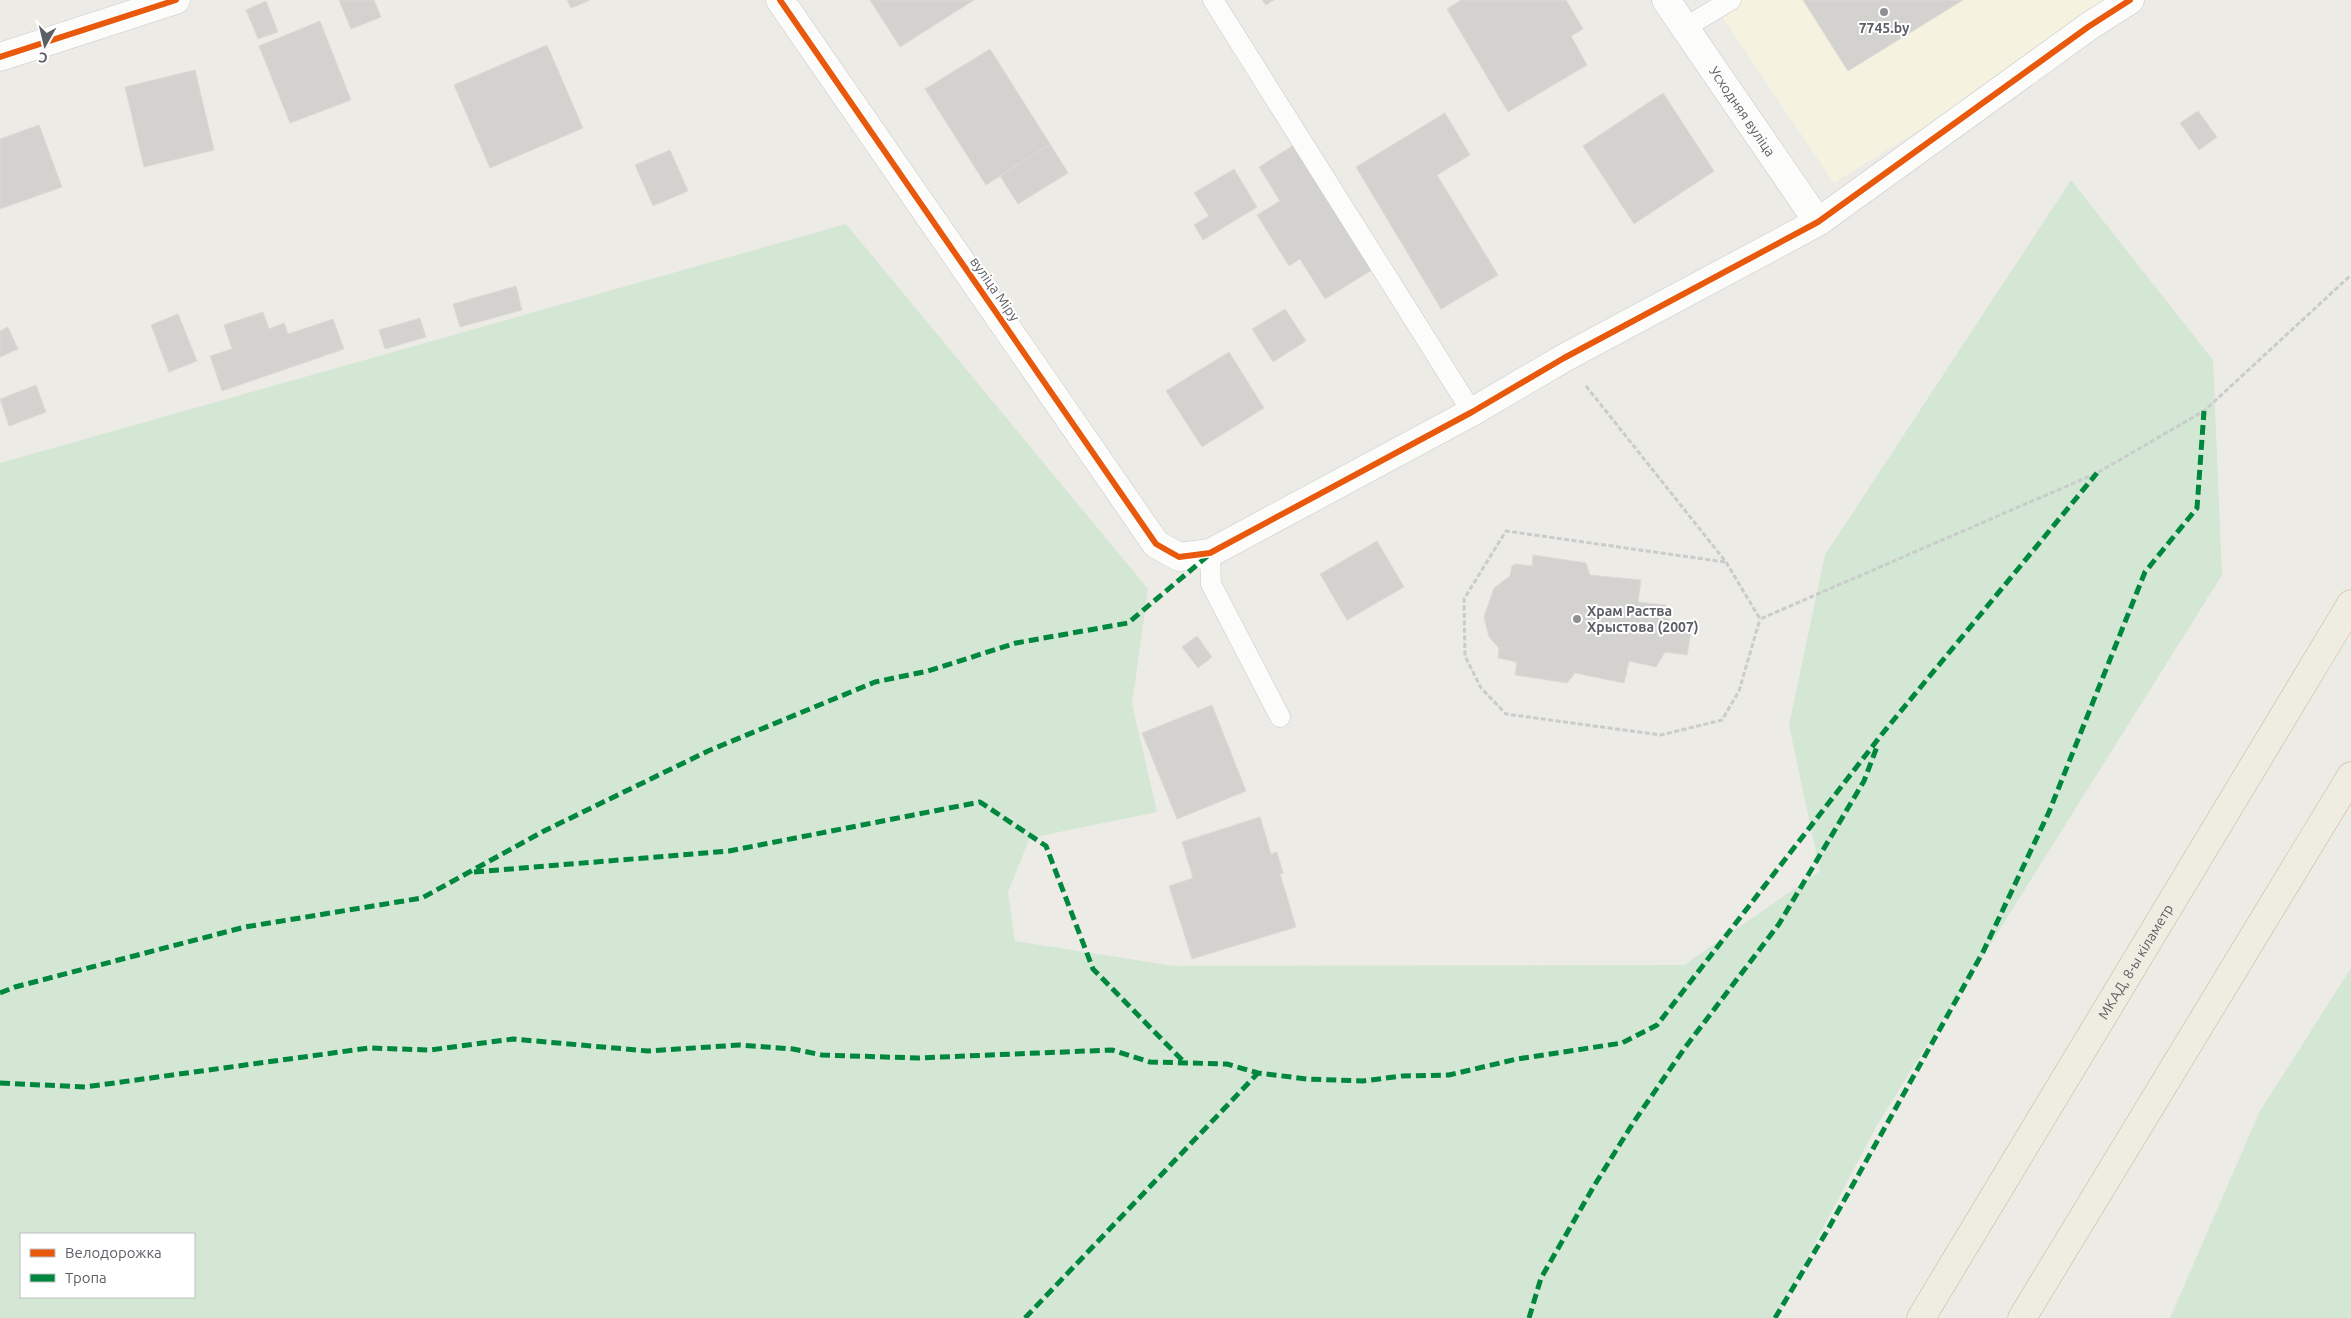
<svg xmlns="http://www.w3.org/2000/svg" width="2351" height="1318" font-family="Ubuntu,sans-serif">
  <rect width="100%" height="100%" fill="#ecebe6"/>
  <!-- commercial -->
  <path fill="#f5f2e0" d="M1711,0h417l-294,183z"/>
  <!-- green -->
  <path fill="#d4e7d4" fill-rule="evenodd" d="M2071,180l142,180 9,215 -345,550 -101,193h-1776v-855l846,-239 302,365 -16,115 25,108 -127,26 -22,54 7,49 159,25 510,-1 136,-94 -31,-146 36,-170zM194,1234v63h-173v-63z
    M2351,968v350h-181l90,-207z"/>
  <!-- building -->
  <path fill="#d3d2cf" stroke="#dbdad6" d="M339,0h35l7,17 -30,12z
    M567,0h23l-19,8z
    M870,0h104l-74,47z
    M1262,0h12l-8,5z
    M1461,0h105l17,29 -12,7 16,29 -79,47 -61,-103z
    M1803,0h160l-115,71z
    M266,1l12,31 -20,7 -12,-29z
    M320,21l31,79 -61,23 -31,-77z
    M547,45l36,83 -93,40 -36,-83z
    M990,49l60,95 -64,41 -61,-96z
    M195,70l19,80 -70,17 -19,-80z
    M1663,93l51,78 -80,53 -51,-78z
    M2198,111l19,26 -18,13 -19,-27z
    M1445,113l25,42 -33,20 61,100 -57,34 -85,-142z
    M39,125l23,62 -62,22v-70z
    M1297,143l78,125 -50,31 -25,-40 -11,7 -32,-51 23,-14 -21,-34z
    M1050,144l18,29 -50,31 -18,-28z
    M670,150l18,41 -35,15 -18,-41z
    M1234,169l23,38 -54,33 -9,-15 15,-9 -15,-23z
    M516,286l6,24 -62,17 -7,-23z
    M1285,309l21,32 -33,21 -21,-33z
    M263,312l6,17 15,-6 4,11 45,-15 11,30 -122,42 -12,-35 22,-7 -8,-24z
    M178,314l19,47 -28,11 -18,-47z
    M420,318l6,19 -41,12 -6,-19z
    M8,327l10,22 -18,8v-26z
    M1229,352l35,56 -62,39 -36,-56z
    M36,385l10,27 -37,14 -9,-27z
    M1377,541l27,46 -57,33 -27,-46z
    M1533,555l53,8 4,12 51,5 -3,22 28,3 4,17 22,4 -5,29 -22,-3 -9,15 -27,-6 -5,22 -49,-10 -8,10 -52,-8 2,-13 -19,-4 1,-10 -10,-11 -5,-20 10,-29 16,-12 2,-10 3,-2 17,2z
    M1197,636l15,21 -14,11 -16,-21z
    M1212,705l34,86 -69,28 -35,-86z
    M1260,817l11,37 6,-2 6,21 -3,1 16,53 -104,32 -23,-73 24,-8 -11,-36z"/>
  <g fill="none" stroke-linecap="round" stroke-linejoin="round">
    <!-- lane casing -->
    <g stroke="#c8c9c8" stroke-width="21">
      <path id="lane" d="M1213,0l259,412
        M1684,28l47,-28
        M1210,553l1,31 69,133"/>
    </g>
    <!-- street casing -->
    <g stroke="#c8c9c8" stroke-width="29">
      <g id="street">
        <path d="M780,0l376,544 23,13 31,-4 262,-141 92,-54 254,-136 270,-195 42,-27"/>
        <path id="s1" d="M1666,0l152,222"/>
        <path d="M0,57l176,-57"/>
      </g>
    </g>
    <!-- highway casing -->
    <g stroke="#c2b895" stroke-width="29">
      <g id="highway">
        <path id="s2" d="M1921,1318l430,-714"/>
        <path d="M2022,1318l329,-542"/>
      </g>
    </g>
    <!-- path -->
    <path stroke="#c8ccca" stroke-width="3" stroke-dasharray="5 2.5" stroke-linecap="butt" d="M1586,386l140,176 34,57 337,-146 107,-62 147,-136
      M1725,562l-219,-31 -42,68 1,57 16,32 25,26 155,21 61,-15 17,-29 21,-72"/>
    <!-- lane -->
    <use href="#lane" stroke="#fcfcfb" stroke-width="20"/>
    <!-- street -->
    <use href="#street" stroke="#fcfcfb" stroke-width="28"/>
    <!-- highway -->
    <use href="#highway" stroke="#efece1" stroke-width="28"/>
    <!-- quiet -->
    <path stroke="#00873e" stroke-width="5" stroke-dasharray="10 5" stroke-linecap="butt" d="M474,872l255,-21 251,-49 66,44 47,123 92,94
      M0,993l15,-6 230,-60 177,-29 122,-67 164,-80 167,-69 53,-11 88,-28 112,-20 82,-69
      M0,1083l85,4 284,-39 61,2 83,-11 135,12 92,-6 53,4 29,6 95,3 195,-8 38,12 77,2 31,9 49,6 56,2 39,-5 47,-1 68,-16 105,-16 35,-18 225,-291 215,-261
      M1025,1318l233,-245
      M1529,1318l12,-40 53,-92 39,-63 51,-74 95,-125 85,-143 14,-37
      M1775,1318l52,-87 156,-279 66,-140 96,-240 52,-64 7,-97"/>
    <!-- cycleway casing -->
    <g stroke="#fff" stroke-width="9">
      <path id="cycleway" d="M780,0l376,544 23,13 31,-4 262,-141 92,-54 254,-136 270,-195 42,-27
        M0,57l176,-57"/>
    </g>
    <!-- cycleway -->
    <use href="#cycleway" stroke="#e8590c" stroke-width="6"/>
  </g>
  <!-- markers -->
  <g fill="#8e9092" stroke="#fff" stroke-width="2">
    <circle cx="1884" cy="12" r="5"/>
    <circle cx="1577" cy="619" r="5"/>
  </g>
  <g text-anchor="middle" stroke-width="4" stroke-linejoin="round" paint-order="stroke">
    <!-- poi labels -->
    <g font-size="14" font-weight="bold" fill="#5c5f64" stroke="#fff">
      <text x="1884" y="33">7745.by</text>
      <text x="1587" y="616" text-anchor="start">Храм Раства<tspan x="1587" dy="16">Хрыстова (2007)</tspan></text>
    </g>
    <!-- street labels -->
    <g font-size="14" fill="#5c5f64" stroke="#fff">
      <text dy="5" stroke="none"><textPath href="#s1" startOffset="135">Усходняя вуліца</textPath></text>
      <text transform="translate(995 289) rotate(55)" y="5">вуліца Міру</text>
      <text dy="5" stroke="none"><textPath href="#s2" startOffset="416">МКАД, 8-ы кіламетр</textPath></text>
    </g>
  </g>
  <!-- legend -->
  <rect x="20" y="1233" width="175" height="65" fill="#ffffff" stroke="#bebfc1"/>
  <rect x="30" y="1249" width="25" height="8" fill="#e8590c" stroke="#bebfc1"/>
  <text x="65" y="1258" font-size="15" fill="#5c5f64">Велодорожка</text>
  <rect x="30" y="1274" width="25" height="8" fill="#00873e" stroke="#bebfc1"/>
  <text x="65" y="1283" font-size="15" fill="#5c5f64">Тропа</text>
  <!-- north arrow -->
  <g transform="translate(45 45) rotate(188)" stroke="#ffffff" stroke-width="4" paint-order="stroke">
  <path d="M0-4L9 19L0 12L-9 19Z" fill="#5c5f64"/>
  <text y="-8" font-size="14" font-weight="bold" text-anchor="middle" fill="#5c5f64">С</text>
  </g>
</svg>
